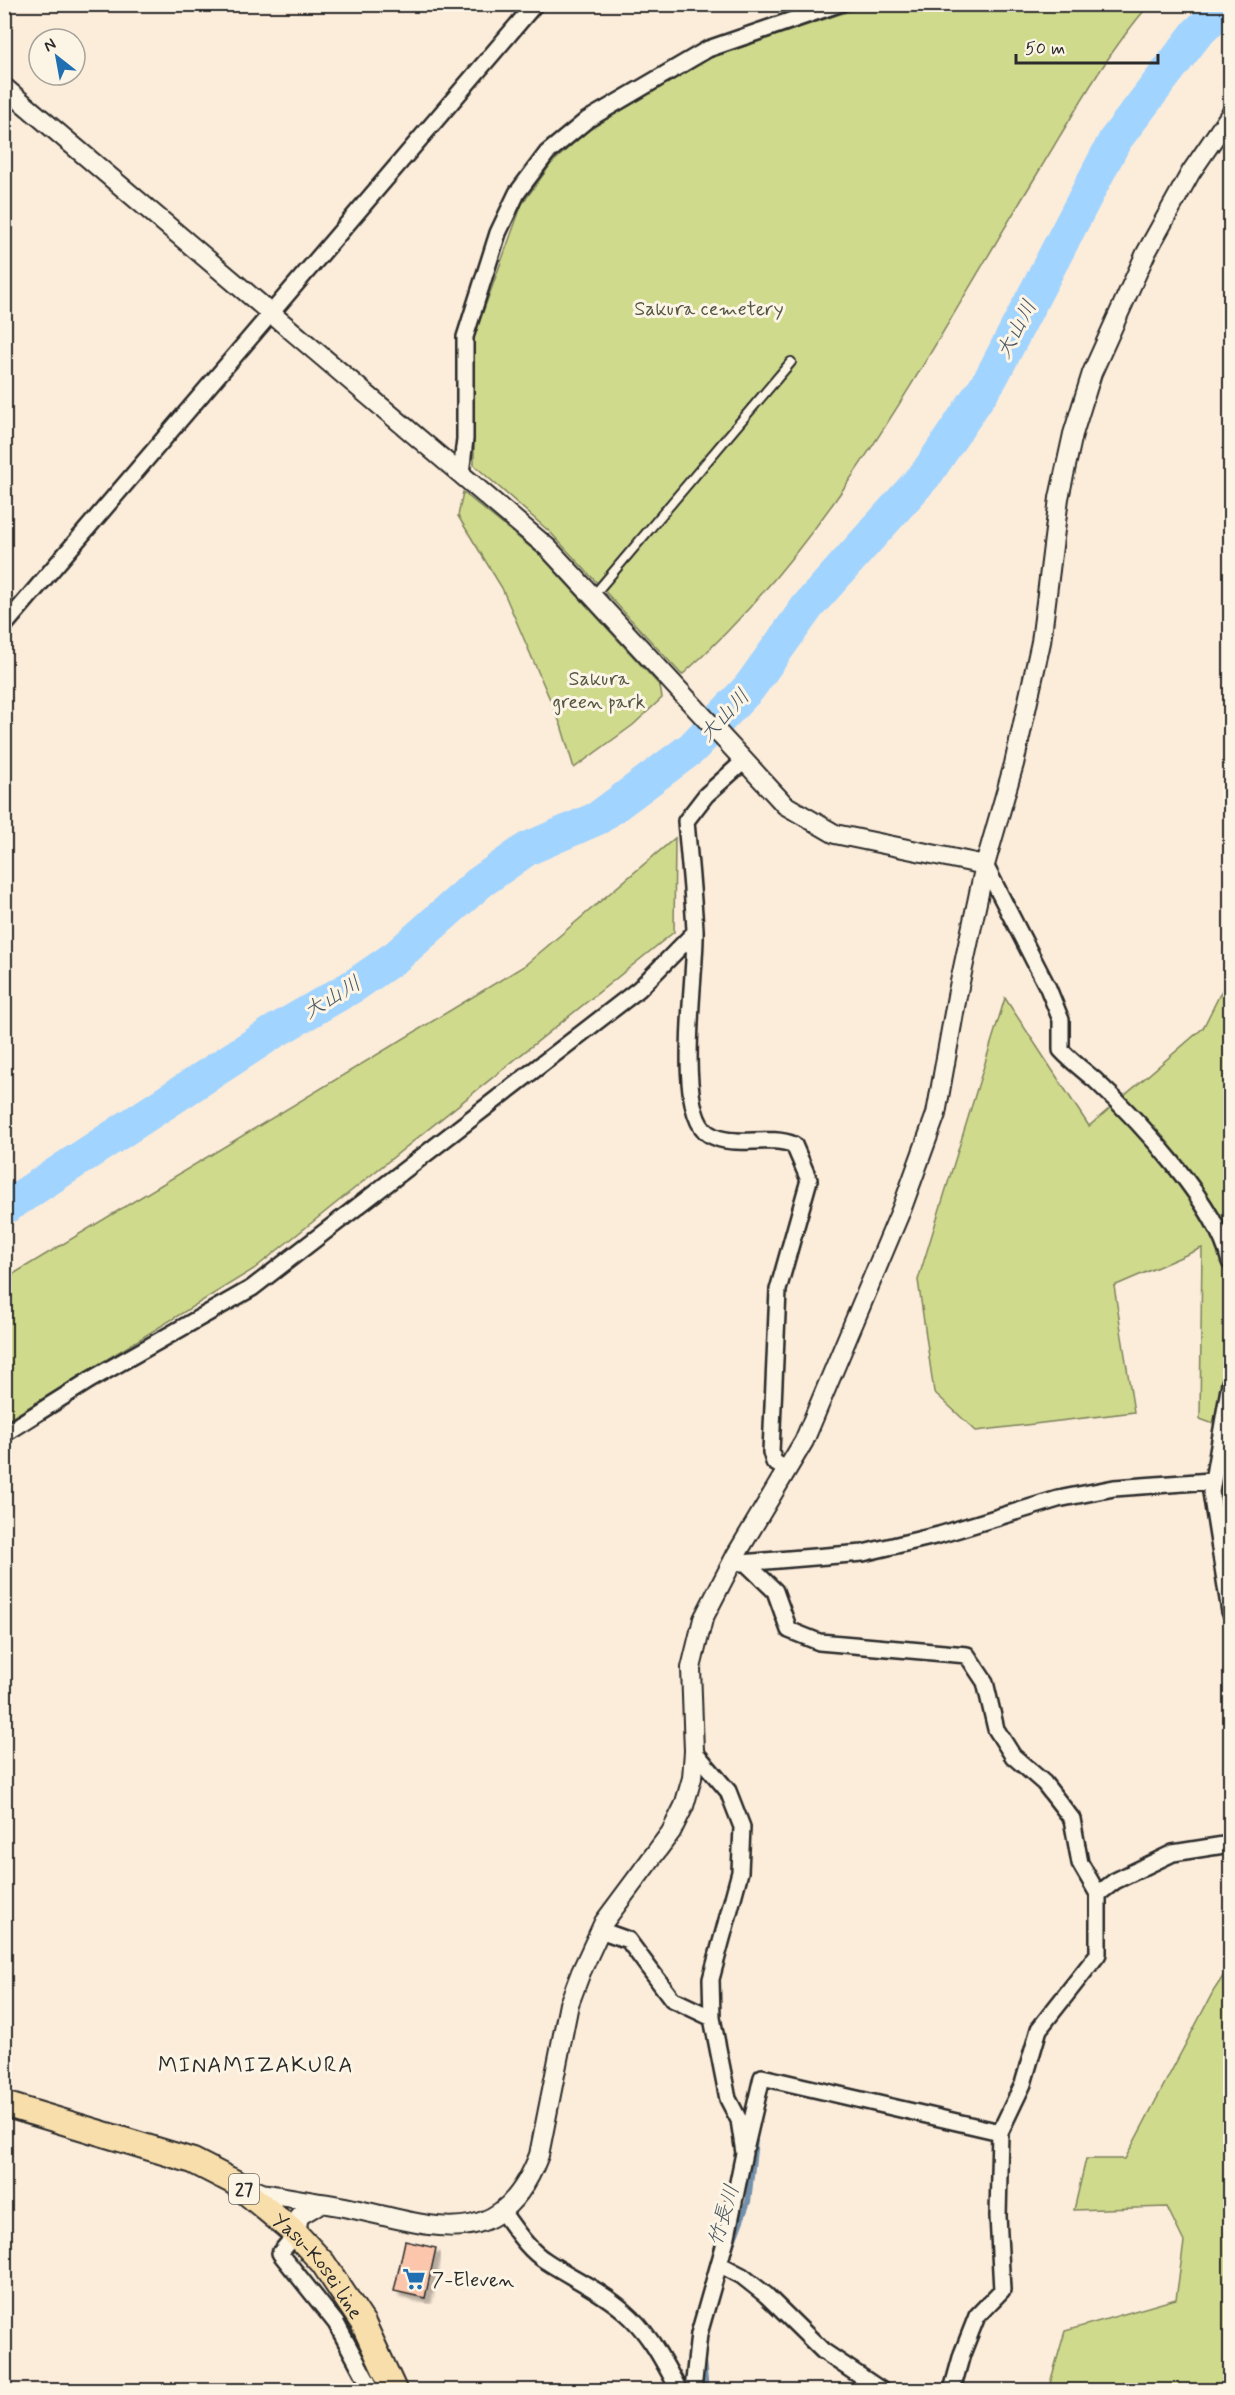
<svg xmlns="http://www.w3.org/2000/svg" width="1235" height="2395" font-family="Mynerve,'Klee One',sans-serif">
  <defs>
    <filter id="shadow"><feDropShadow dx="5.5" dy="5.5" stdDeviation="1.5" flood-color="#0004"/></filter>
  </defs>
  <rect width="100%" height="100%" fill="#fcecda"/>
  <filter id="ink" filterUnits="userSpaceOnUse"><feTurbulence type="fractalNoise" baseFrequency=".0167" numOctaves="2"/><feDisplacementMap in="SourceGraphic" scale="12" xChannelSelector="R" yChannelSelector="G"/><feConvolveMatrix kernelMatrix="1 2 1 2 8 2 1 2 1" color-interpolation-filters="sRGB"/></filter>
  <g filter="url(#ink)">
    <!-- green -->
    <path fill="#cfda8d" stroke="#7d825c" stroke-width="1.5" d="M867,5h282c-43,49 -76,110 -110,166 -107,174 -202,366 -357,504l-131,-142 -77,-68v-128l48,-133 29,-40 36,-33 123,-73z
      M463,492l78,64 119,130 2,12 -29,27 -59,43 -13,-43 -59,-137 -44,-72z
      M675,838l-1,94 -420,337 -249,153v-143l519,-313z
      M1230,974v591l-11,-78 11,-57 -30,-11 2,-171 -88,38 20,126 -158,19 -42,-39 -16,-112 87,-282 84,128 114,-98z
      M1230,1966v424h-182l17,-59 111,-32 8,-57 -17,-35 -93,3 12,-51h39l89,-169z"/>
    <g fill="none" stroke-linecap="round" stroke-linejoin="round">
      <!-- stream -->
      <path stroke="#7290aa" stroke-width="6" d="M731,2247l17,-45 7,-61
        M703,2361l3,29"/>
      <!-- river -->
      <path stroke="#a1d4ff" stroke-width="34" d="M4,1208l268,-175 83,-48 42,-29 82,-73 48,-34 71,-31 94,-70 57,-60 59,-82 119,-133 64,-95 124,-238 82,-107 30,-29"/>
    </g>
    <!-- building -->
    <path fill="#fbc6ac" stroke="#2b2b2b" stroke-width="1.5" filter="url(#shadow)" d="M405,2241l31,7 -11,50 -31,-7z"/>
    <g fill="none" stroke-linecap="round" stroke-linejoin="round">
      <!-- service casing -->
      <g stroke="#2b2b2b" stroke-width="12">
        <path id="service" d="M593,596l198,-234"/>
      </g>
      <!-- minor casing -->
      <g stroke="#2b2b2b" stroke-width="20">
        <path id="minor" d="M461,474l4,-35v-102l33,-104 19,-40 30,-40 40,-33 121,-71 131,-45
          M4,626l531,-622
          M743,762l-37,33 -20,26c3,36 7,72 9,109 2,39 -22,182 14,204 24,15 59,0 85,11l15,35 -31,110 -7,162 3,10 13,8
          M985,865l63,123 13,32v30c10,11 22,20 34,30 45,42 121,123 135,182
          M1230,1383l-19,109 19,120
          M4,1434l86,-54 162,-92 387,-299 56,-57
          M741,1563l122,-10 76,-18 119,-36 56,-11 97,-7
          M746,1563l29,28 14,39 30,12 148,13 18,27 11,47 17,27 31,27 28,36 8,44 18,31v60l-59,75 -16,55 -23,48 -2,84 4,74 -25,26 -15,38 -10,36
          M1098,1894l17,-13 58,-28 57,-9
          M600,1930l28,10 44,59 40,19
          M746,2146l16,-69 238,55
          M503,2213c12,16 25,37 43,48 26,17 54,29 78,50 26,22 39,50 55,79
          M296,2234l-16,19 56,70 36,67
          M719,2264l23,12 24,19 57,56 58,39
          M693,2390l6,-56 28,-98 17,-83 -5,-33 -11,-21 -16,-81 -1,-39 29,-107 2,-45 -14,-36 -34,-40"/>
      </g>
      <!-- tertiary casing -->
      <g stroke="#2b2b2b" stroke-width="22">
        <path id="tertiary" d="M4,87l544,461 237,257 50,29 150,31
          M244,2186l18,7 59,10
          M296,2234l3,-18 22,-13c91,12 174,67 218,-48l30,-151 12,-32 23,-50 67,-90 13,-26 8,-28 2,-27 -3,-83 12,-49 33,-64 68,-114 98,-233 34,-94 21,-118 28,-131 29,-101 27,-122 18,-144 14,-64 19,-61 54,-120 45,-81 39,-57"/>
      </g>
      <!-- primary casing -->
      <g stroke="#2b2b2b" stroke-width="28">
        <g id="primary">
          <path id="s1" d="M4,2104l189,57 41,21 62,52 27,29 40,60 31,67"/>
        </g>
      </g>
      <!-- service -->
      <use href="#service" stroke="#fcf5e5" stroke-width="8"/>
      <!-- minor -->
      <use href="#minor" stroke="#fcf5e5" stroke-width="15"/>
      <!-- tertiary -->
      <use href="#tertiary" stroke="#fcf5e5" stroke-width="18"/>
      <!-- primary -->
      <use href="#primary" stroke="#f8deab" stroke-width="24"/>
    </g>
  </g>
  <!-- icons -->
  <defs>
    <g id="supermarket-bare" transform="scale(1.8)"><path d="M-6-5.5h2.5l.6 2H6L4.5 2H-2.5L-4.4-4H-6ZM-1.5 3.2a1.3 1.3 0 1 0 .1 0ZM3 3.2a1.3 1.3 0 1 0 .1 0Z" fill="#1f6fb2" stroke="#fcf5e5" stroke-width="2.5" paint-order="stroke"/></g>
  </defs>
  <g fill-rule="evenodd">
    <use href="#supermarket-bare" x="414" y="2279"/>
  </g>
  <g text-anchor="middle" stroke-width="6" stroke-linejoin="round" paint-order="stroke">
    <!-- shield labels -->
    <rect fill="#fcf5e5" stroke="#6a6863" stroke-width="1.5" x="229" y="2174" width="30" height="30" rx="4.5"/>
    <g font-size="18" font-weight="bold" fill="#2b2b2b">
      <text x="244" y="2195">27</text>
    </g>
    <!-- park labels -->
    <g font-size="20" fill="#545744" stroke="#fcf5e5">
      <text x="709" y="315">Sakura cemetery</text>
      <text x="599" y="685">Sakura<tspan x="599" dy="23">green park</tspan></text>
    </g>
    <!-- street labels -->
    <g font-size="20" fill="#2b2b2b" stroke="#fcf5e5">
      <text dy="7" stroke="none"><textPath href="#s1" startOffset="363">Yasu-Kosei line</textPath></text>
    </g>
    <!-- poi labels -->
    <g font-size="20" fill="#2b2b2b" stroke="#fcf5e5" text-anchor="start">
      <text x="432" y="2286">7-Eleven</text>
    </g>
    <!-- water labels -->
    <g font-size="21" font-style="italic" fill="#485560" stroke="#fcf5e5">
      <text transform="translate(1016 329) rotate(-62)" y="7">大山川</text>
      <text transform="translate(724 715) rotate(-47)" y="7">大山川</text>
      <text transform="translate(332 997) rotate(-31)" y="7">大山川</text>
      <text transform="translate(723 2215) rotate(-73)" y="7">竹長川</text>
    </g>
    <!-- quarter labels -->
    <g font-size="22" letter-spacing="1.5" fill="#2b2b2b" stroke="#fcf5e5">
      <text x="256" y="2072">MINAMIZAKURA</text>
    </g>
  </g>
  <!-- margin -->
  <rect width="1235" height="2395" fill="none" stroke="#fcf5e5" stroke-width="24"/>
  <rect x="12" y="12" width="1211" height="2371" fill="none" stroke="#2b2b2b" stroke-width="2" filter="url(#ink)"/>
  <!-- north arrow -->
  <g transform="translate(57 57) rotate(329)"><circle r="28" fill="#fcf5e5" stroke="#a8a49b" stroke-width="1.5"/>
  <path d="M0-4.5L10 22L0 15L-10 22Z" fill="#1f6fb2"/>
  <text y="-9" font-size="16" font-weight="bold" text-anchor="middle" fill="#2b2b2b">N</text>
  </g>
  <!-- scale -->
  <path d="M1016 54v9h142v-9" fill="none" stroke="#2b2b2b" stroke-width="3"/>
  <text x="1025" y="54" font-size="18" fill="#2b2b2b" stroke="#fcf5e5" stroke-width="4.5" paint-order="stroke">50 m</text>
</svg>
